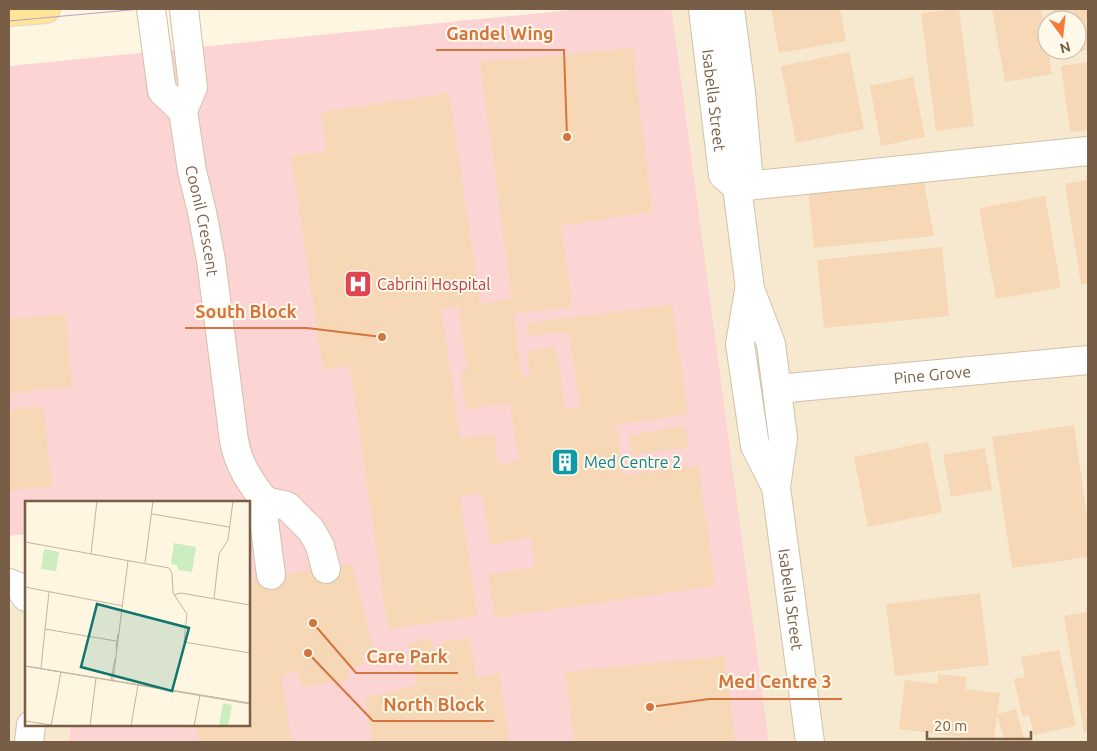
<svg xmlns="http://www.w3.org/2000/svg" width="1097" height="751" font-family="Ubuntu,sans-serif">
  <rect width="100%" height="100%" fill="#fef6e1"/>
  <!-- residential -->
  <path fill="#f6e9cf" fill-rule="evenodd" d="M682,9h406v733h-319l-97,-731zM1047,20h30v30h-30z
    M9,604l17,5v116h46v17h-63z"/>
  <!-- medical -->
  <path fill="#fdd4d4" d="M580,9h88l4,2 97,731h-700l2,-17h178v-223h-223v32l-17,2v-470z"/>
  <!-- building -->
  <path fill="#f6d7b6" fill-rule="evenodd" d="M771,9h69l6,32 -67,12z
    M959,9l15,117 -38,5 -15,-118z
    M992,9h49l11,65 -47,8z
    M1052,9h36v41l-11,1v-31h-24z
    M633,48l19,164 -102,15 11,-1 11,81 -58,7 8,64 8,-2 -3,-25 29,-4 9,62 15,-3 -11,-74 -42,4 -1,-13 146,-18 16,109 -72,11 7,50 75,-10 17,121 -220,32 -7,-43 47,-8 -4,-29 -41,6 -8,-50 -22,2 17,120 -89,13 -38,-263 -27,4 -32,-214 36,-5 -6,-39 128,-19 31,210 -8,2 40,-6 -32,-237zM459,307l8,63 -7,2 6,37 44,-6 9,58 -21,3 -3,-30 -35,4 -19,-129z
    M849,52l15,77 -68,14 -15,-77z
    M1088,62v68l-18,2 -9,-66z
    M913,77l12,60 -44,9 -11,-60z
    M923,178l11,58 -120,12 -6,-61z
    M1088,180v103l-7,2 -16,-101z
    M1045,196l16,92 -65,11 -17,-91z
    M942,247l7,69 -125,12 -7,-68z
    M65,314l7,73 -63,6v-74z
    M43,406l9,80 -43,5v-81z
    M1074,425l14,99v33l-76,11 -20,-131z
    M685,426l4,21 -57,8 -3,-20z
    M928,442l14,70 -74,15 -14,-70z
    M985,448l7,42 -41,7 -8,-42z
    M352,563l22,89 -12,3 1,10 -16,2 1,13 -46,7 -5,-16 -15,4 9,67h-91l-3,-14 -12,1 -1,-4h65v-147l77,-9z
    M980,593l9,72 -94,11 -9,-72z
    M1088,612v120l-4,1 -20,-117z
    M431,638l4,18 7,-2 -2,-12 29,-4 8,40 22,-5 10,69h-137l-7,-44 51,-13 -7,-41z
    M1059,650l17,76 -42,9 -5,-20 -7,1 -8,-37 11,-2 -4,-20z
    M725,656l10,86h-160l-10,-70z
    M938,674l29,3 -2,12 35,4 -3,21 19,-5 9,33h-20l-8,-28 -3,27 -95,-12 6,-49 32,4z"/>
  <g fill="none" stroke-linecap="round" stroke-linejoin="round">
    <!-- minor casing -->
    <g stroke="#d2c1aa" stroke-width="30">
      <g id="minor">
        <path d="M151,9l11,82 21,20"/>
        <path id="s1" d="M184,9l9,78 -10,24 9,60 10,41 9,48 23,181c5,25 16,41 31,60"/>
        <path id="s2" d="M703,9l20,166 14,12 13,102 21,55 12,94 -7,49 34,255"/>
        <path d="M730,9l11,83 7,80 -11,15"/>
        <path d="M737,187l351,-36"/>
        <path d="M749,290l-9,54 15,102 21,41"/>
        <path id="s3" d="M777,389l311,-29"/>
        <path d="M265,501l22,5 24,24 9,16 6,23"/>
        <path d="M265,501l-1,20 7,54"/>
        <path d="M9,583l10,4 7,10"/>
        <path d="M29,742l2,-17"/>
      </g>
    </g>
    <!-- major casing -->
    <g stroke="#dfd8d3" stroke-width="30">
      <path id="major" d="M9,12l37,-3"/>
    </g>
    <!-- minor -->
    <use href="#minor" stroke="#fff" stroke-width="28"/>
    <!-- major -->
    <use href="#major" stroke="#ffe598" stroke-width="28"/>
    <!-- tram -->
    <path stroke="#ba9fc8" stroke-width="1" d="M9,21l131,-12"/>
  </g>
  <!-- icons -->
  <defs>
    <g id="hospital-square" transform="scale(1.4375)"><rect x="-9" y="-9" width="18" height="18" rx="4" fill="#e0444e" stroke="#fff9ea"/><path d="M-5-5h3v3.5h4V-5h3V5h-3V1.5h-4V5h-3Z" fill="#fff"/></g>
    <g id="building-square" transform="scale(1.4375)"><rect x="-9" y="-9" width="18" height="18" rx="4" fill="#0f9aa8" stroke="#fff9ea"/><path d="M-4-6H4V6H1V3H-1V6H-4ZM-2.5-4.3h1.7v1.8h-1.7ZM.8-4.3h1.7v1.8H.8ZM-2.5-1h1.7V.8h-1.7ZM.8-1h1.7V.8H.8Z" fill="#fff"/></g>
  </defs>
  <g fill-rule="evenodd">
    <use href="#hospital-square" x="358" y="284"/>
    <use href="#building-square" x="565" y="462"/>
  </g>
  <g text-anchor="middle" stroke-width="4" stroke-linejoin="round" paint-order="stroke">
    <!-- street labels -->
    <g font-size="16" fill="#785e46" stroke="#fff9ea">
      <text dy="6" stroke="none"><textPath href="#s2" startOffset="92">Isabella Street</textPath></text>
      <text dy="6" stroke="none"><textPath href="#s1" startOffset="216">Coonil Crescent</textPath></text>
      <text dy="6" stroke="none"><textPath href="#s3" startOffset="156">Pine Grove</textPath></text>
      <text dy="6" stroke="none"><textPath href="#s2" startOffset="605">Isabella Street</textPath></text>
    </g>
    <!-- health labels -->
    <g font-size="16" fill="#be3a42" stroke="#fff9ea" text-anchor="start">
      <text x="377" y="290">Cabrini Hospital</text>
    </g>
    <!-- culture labels -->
    <g font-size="16" fill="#0d838f" stroke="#fff9ea" text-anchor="start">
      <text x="584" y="468">Med Centre 2</text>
    </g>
  </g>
  <!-- overview -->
  <g transform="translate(25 501)">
    <rect width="225" height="225" fill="#fef6e1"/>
    <path d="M149,42l22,4 -4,25 -14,-2 -1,-5 -6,-1zM19,48l15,3 -3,19 -15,-2zM198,202l9,2 -4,21h-9z" fill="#ccedbf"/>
    <path fill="none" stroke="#c4b49e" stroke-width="1" d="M127,13l77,13M0,41l144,26 3,5 1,20 14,21 -3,28 66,11M66,53l6,-53M120,62l8,-62M0,86l98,19M149,94l7,-2 69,12M189,97l5,-44 9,-14 5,-39M20,128l71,12M91,148l2,-15M0,165l225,37M0,165l225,38M16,167l8,-76M86,179l4,-21M88,179l15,-119M0,220l26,4M26,225l10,-54M65,225l6,-48M106,225l7,-41M169,225l6,-31"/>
    <path fill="#0f766e" fill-opacity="0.15" stroke="#0f766e" stroke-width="2.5" d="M72,103l92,24 -17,63 -91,-24z"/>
    <rect width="225" height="225" fill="none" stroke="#785e46" stroke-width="2.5"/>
  </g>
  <!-- callouts -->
  <path fill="none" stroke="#d4743e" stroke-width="2" d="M567 137L564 50H436M382 337L307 328H185M313 623L356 673H458M650 707L709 699H842M308 653L373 721H494"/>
  <g fill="#d4743e" stroke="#fff9ea" stroke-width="2">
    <circle cx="567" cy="137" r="5"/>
    <circle cx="382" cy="337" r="5"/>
    <circle cx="313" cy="623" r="5"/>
    <circle cx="650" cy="707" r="5"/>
    <circle cx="308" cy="653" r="5"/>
  </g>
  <g font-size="18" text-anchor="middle" font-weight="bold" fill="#d4743e" stroke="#fff9ea" stroke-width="4" stroke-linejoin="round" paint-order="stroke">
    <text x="500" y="40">Gandel Wing</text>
    <text x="246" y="318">South Block</text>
    <text x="407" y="663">Care Park</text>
    <text x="775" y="688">Med Centre 3</text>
    <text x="434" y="711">North Block</text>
  </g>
  <!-- border -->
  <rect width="1097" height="751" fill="none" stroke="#785e46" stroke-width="20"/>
  <!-- north arrow -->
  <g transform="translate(1062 35) rotate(165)"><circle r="24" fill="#fff9ea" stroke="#c9bba8"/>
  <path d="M0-4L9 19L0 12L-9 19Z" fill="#f37b3b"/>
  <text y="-8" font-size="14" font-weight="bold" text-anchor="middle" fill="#785e46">N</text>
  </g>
  <!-- scale -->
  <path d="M927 731v8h104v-8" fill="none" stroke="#785e46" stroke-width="2.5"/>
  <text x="934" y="731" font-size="15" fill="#785e46" stroke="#fff9ea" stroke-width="4" paint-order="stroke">20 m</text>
</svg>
